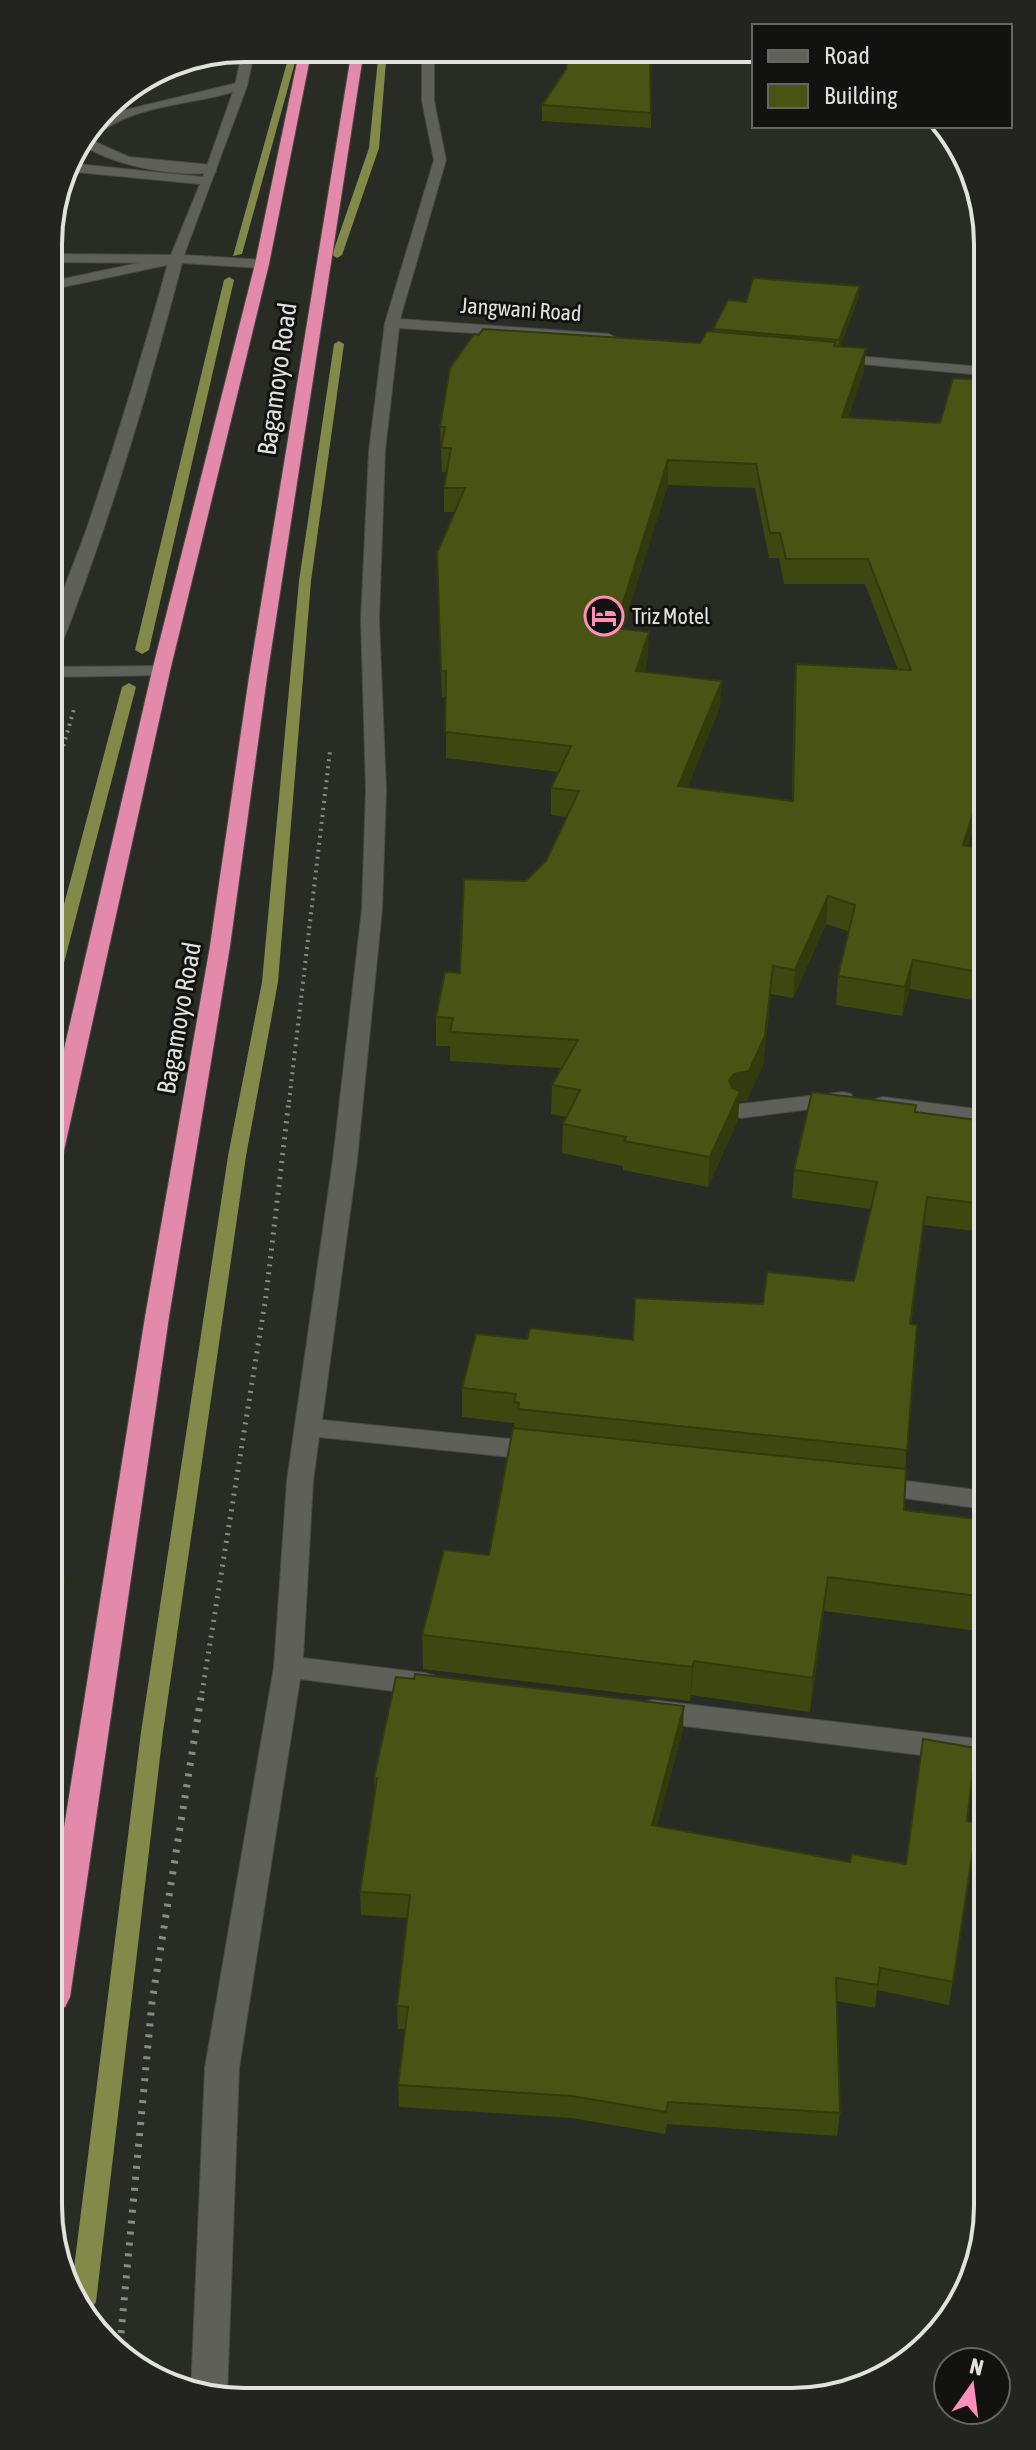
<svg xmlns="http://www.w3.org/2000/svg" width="1036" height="2450" font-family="'Asap Condensed',sans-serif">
  <rect width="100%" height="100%" fill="#292b25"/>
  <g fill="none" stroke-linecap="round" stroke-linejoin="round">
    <!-- stream -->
    <path fill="#828a49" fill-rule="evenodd" d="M291,48h8l-57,206 -9,2z
      M379,49h8l-8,99 -37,107 -5,3 -5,-3 37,-107z
      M229,277l5,3 -85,370 -7,4 -7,-4 89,-370z
      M339,341l5,3 -33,237 -33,401 -32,174 -83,576 -67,570 -7,10 -17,-28 69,-552 87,-576 34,-174 37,-401 35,-237z
      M129,683l7,4 -77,295 -8,5v-34l71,-266z"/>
    <!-- lane casing -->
    <g stroke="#484944" stroke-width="2">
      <path id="lane" d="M241,82l4,2v4c-51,19 -112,13 -154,52l38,17 83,8 4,1v6c-39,6 -104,-6 -136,-29l15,-20 18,-10z
        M176,255l5,1v6l-132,28v-8z
        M843,1092l8,2 3,5 -3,5 -110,14 -8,-2 -3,-5 3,-5 8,-2z
        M883,1097l101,13v14l-109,-15 -3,-5 3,-5z"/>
    </g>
    <!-- street casing -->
    <g stroke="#484944" stroke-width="2">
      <path id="street" d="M243,48h12l-8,38 -63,169 78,5 7,4 -7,4 -80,-5c-35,132 -73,261 -123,388l-9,5c0,-45 25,-91 39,-134 29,-86 55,-172 79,-259l-119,-1v-8l122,1 29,-71 -134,-13 1,-8 136,14 32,-91z
        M422,49h12v52l12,59 -46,159 209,15 7,4 -7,4 -210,-14 -14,123 -6,168 7,171 -4,119 -25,251 -35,260 218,22 9,3 4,6 -4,6 -9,3 -221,-23 -6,44 -10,177 122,15 10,3 4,8 -4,8 -10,3 -125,-16 -61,389 -12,330h-20l-16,-7 14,-323 69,-401 13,-186 46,-321 29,-251 4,-119 -5,-171 8,-168 16,-128 49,-163 -12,-59z
        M833,354l149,13v8l-154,-14v-6z
        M161,666l6,1 3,4 -3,4 -117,2v-10z
        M875,1477l110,14v18l-119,-16 -4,-7 4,-7z
        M652,1700l334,40v23l-334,-41 -10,-3 -5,-8 5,-8z"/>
    </g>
    <!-- highway casing -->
    <g stroke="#484944" stroke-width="2">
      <path id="highway" d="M300,48h12l-43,216 -99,407 -107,484 -4,5 -8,2v-57l101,-434 103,-407z
        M352,49h12l-97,628 -37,269 -61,371 -99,680 -5,10 -11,4 -1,-114 92,-580 65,-371 39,-269z"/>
    </g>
    <!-- path-far2 -->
    <path stroke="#888a85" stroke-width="4" stroke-dasharray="2 5" stroke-linecap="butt" d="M50,793l24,-84
      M289,1102l41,-351"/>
    <!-- path-far1 -->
    <path stroke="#888a85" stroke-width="5" stroke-dasharray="2 6" stroke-linecap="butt" d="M202,1693l64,-397 23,-196"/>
    <!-- path -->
    <path stroke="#888a85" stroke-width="7" stroke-dasharray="3 8" stroke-linecap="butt" d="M119,2355l33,-353 50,-311"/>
    <!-- lane -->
    <use href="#lane" fill="#5e6059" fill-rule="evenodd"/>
    <!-- street -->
    <use href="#street" fill="#5e6059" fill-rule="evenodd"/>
    <!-- highway -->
    <use href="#highway" fill="#e389aa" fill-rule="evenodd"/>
  </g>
  <!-- wall -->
  <path fill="#3f4710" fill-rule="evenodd" d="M542,105l109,8v15l-109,-7z
    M859,297l-19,49 24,25 -16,46 135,382 -15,47 15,3v153l-73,-13 -8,27 -66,-11 2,-29 10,-45 -22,-7 -33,74 -22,-4 -8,71 -16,35 -8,2 -1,18 -30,67 -85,-17v-4l-61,-13 1,-29 3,-7 -15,-3 1,-29 10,-17 -112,-7v-15h-14v-29l24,-44 66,-92 20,-20 21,-44 -16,-2v-27l8,-16 -113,-14v-61h-4l-5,-144 18,-41h-11v-24l3,-16h-5l-2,-45 260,-84 13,-11v-3l33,-27zM668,485l87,3 14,70h10l5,26h81l33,86 -102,-6 -2,26 -2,111 -105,-13 33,-81 2,-26 -78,-9 4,-14 -26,-29z
    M915,1112l69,9 1,111 -62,-7 -12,99 -7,186 81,10 1,112 -162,-21 -14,101 -119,-17 -1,6 -267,-32 -1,-34 67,-80 25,-127v-5l-52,-6v-29l65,-49 106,1 221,-59 17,-72 -79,-11 2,-28z
    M683,1729l-26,97 193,36 56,2 61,-43 10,2 -28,182 -72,-15 -2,18 -38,-7 3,112 -3,23 -170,-12 -2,10 -93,-16 -173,-11 -1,-22 7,-56h-7l-1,-23 10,-88 -46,-3 -1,-23 15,-97 -1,-17z"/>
  <!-- shaded-wall -->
  <path fill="#333a0d" d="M860,286l-1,11 -20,54v-11z
    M866,348l-2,23 -23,69 1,-23z
    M668,460v25l-53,169v-26z
    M649,632l-1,26 -13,39 1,-26z
    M722,681l-2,26 -43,107 1,-28z
    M983,782v17l-23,74 3,-28z
    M828,896l-2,28 -33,74 2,-28z
    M913,960l-3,29 -8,27 3,-29z
    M773,966l-10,99 -16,35 -8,2 -1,18 -30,67 2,-30 19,-77z
    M60,1542l5,38 -12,69v-70z
    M828,1577l-4,34 -14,101 3,-34z
    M694,1661l-3,34 -1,6 2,-34z
    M684,1706l-1,23 -32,119 1,-23z"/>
  <!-- building -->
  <path fill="#495313" stroke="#333a0d" stroke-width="2" fill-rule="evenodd" d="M568,50l82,1 1,62 -109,-8 24,-36z
    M753,278l107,8 -21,54 -126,-11 15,-29 18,2z
    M483,329l217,14 7,-12 128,11 -1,4 32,2 -24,69 98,6 13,-45 29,2 1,402 -20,63 20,4 1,124 -71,-13 -8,27 -67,-11 17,-71 -27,-9 -33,74 -22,-4 -8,70 -16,35 -15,3 -5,6 3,8 8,3 -30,66 -86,-16 2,-4 -63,-13 17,-34 -28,-5 26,-45 -128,-8 3,-14 -17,-1 9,-45 15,1 4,-94 62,2 20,-20 33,-70 -28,-3 20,-42 -126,-14 1,-61h-5l-4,-118 28,-65h-21l7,-40h-10l4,-21h-5l10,-59 24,-34 5,1zM668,460l88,4 14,69h10l6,26h82l43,111 -115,-6 -3,137 -115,-15 44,-105 -86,-10 13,-39 -34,-4z
    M812,1092l104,13 -1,7 69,9v83l-57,-7 -17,127 7,1 -10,125 -389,-41 1,-6 -5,-1 2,-8 -54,-6 14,-54 51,5 3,-11 103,12 2,-42 128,6 4,-32 87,9 23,-99 -83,-12z
    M513,1428l393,41 -2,41 81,10 1,77 -158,-20 -15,101 -119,-17 -2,6 -270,-32 22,-85 45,5z
    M52,1540l8,2 -7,37z
    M415,1674l269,32 -32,119 198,37 2,-8 54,10 17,-125 53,9 -9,73 10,2 -24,159 -73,-14 -2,17 -42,-7 4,135 -172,-11 -2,10 -94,-16 -174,-11 10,-78 -11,-1 13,-111 -50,-3 17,-114h-3l22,-101 18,2z"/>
  <!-- icons -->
  <defs>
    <g id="hotel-ring" transform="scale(2)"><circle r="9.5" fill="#121310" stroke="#ff8eb9" stroke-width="1.5"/><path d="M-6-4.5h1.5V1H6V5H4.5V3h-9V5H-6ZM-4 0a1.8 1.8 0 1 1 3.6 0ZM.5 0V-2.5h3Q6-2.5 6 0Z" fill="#ff8eb9"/></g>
  </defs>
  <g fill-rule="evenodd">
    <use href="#hotel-ring" x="604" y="616"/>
  </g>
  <g text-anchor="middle" stroke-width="6" stroke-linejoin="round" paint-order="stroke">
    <!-- far-street labels -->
    <g font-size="22" fill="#e1e2de" stroke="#121310">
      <text transform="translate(521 309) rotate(4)" y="8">Jangwani Road</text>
    </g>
    <!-- far-poi labels -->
    <g font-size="22" fill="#e1e2de" stroke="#121310" text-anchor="start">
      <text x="632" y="624">Triz Motel</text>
    </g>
    <!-- street labels -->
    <g font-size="26" fill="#e1e2de" stroke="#121310">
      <text transform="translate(277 379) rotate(-82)" y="9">Bagamoyo Road</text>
      <text transform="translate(179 1018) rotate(-80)" y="9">Bagamoyo Road</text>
    </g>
  </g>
  <!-- crop -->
  <path d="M0 0H1036V2450H0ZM244 62H792A182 182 0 0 1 974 244V2206A182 182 0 0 1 792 2388H244A182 182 0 0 1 62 2206V244A182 182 0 0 1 244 62Z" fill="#232420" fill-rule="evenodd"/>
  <path fill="none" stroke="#e1e2de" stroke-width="4" d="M244 62H792A182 182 0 0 1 974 244V2206A182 182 0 0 1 792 2388H244A182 182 0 0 1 62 2206V244A182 182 0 0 1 244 62Z"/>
  <!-- legend -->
  <rect x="752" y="24" width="260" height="104" fill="#121310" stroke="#656662" stroke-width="2"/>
  <rect x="768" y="50" width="40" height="12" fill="#5e6059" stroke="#656662" stroke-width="2"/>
  <text x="824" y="64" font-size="24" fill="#e1e2de">Road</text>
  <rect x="768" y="84" width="40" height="24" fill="#495313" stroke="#656662" stroke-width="2"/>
  <text x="824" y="104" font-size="24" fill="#e1e2de">Building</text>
  <!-- north arrow -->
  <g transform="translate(972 2386) rotate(14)"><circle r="38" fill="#121310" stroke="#656662" stroke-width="2"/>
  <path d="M0-6L14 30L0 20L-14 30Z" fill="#ff8eb9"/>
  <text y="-12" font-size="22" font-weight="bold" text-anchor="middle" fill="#e1e2de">N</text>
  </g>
</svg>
